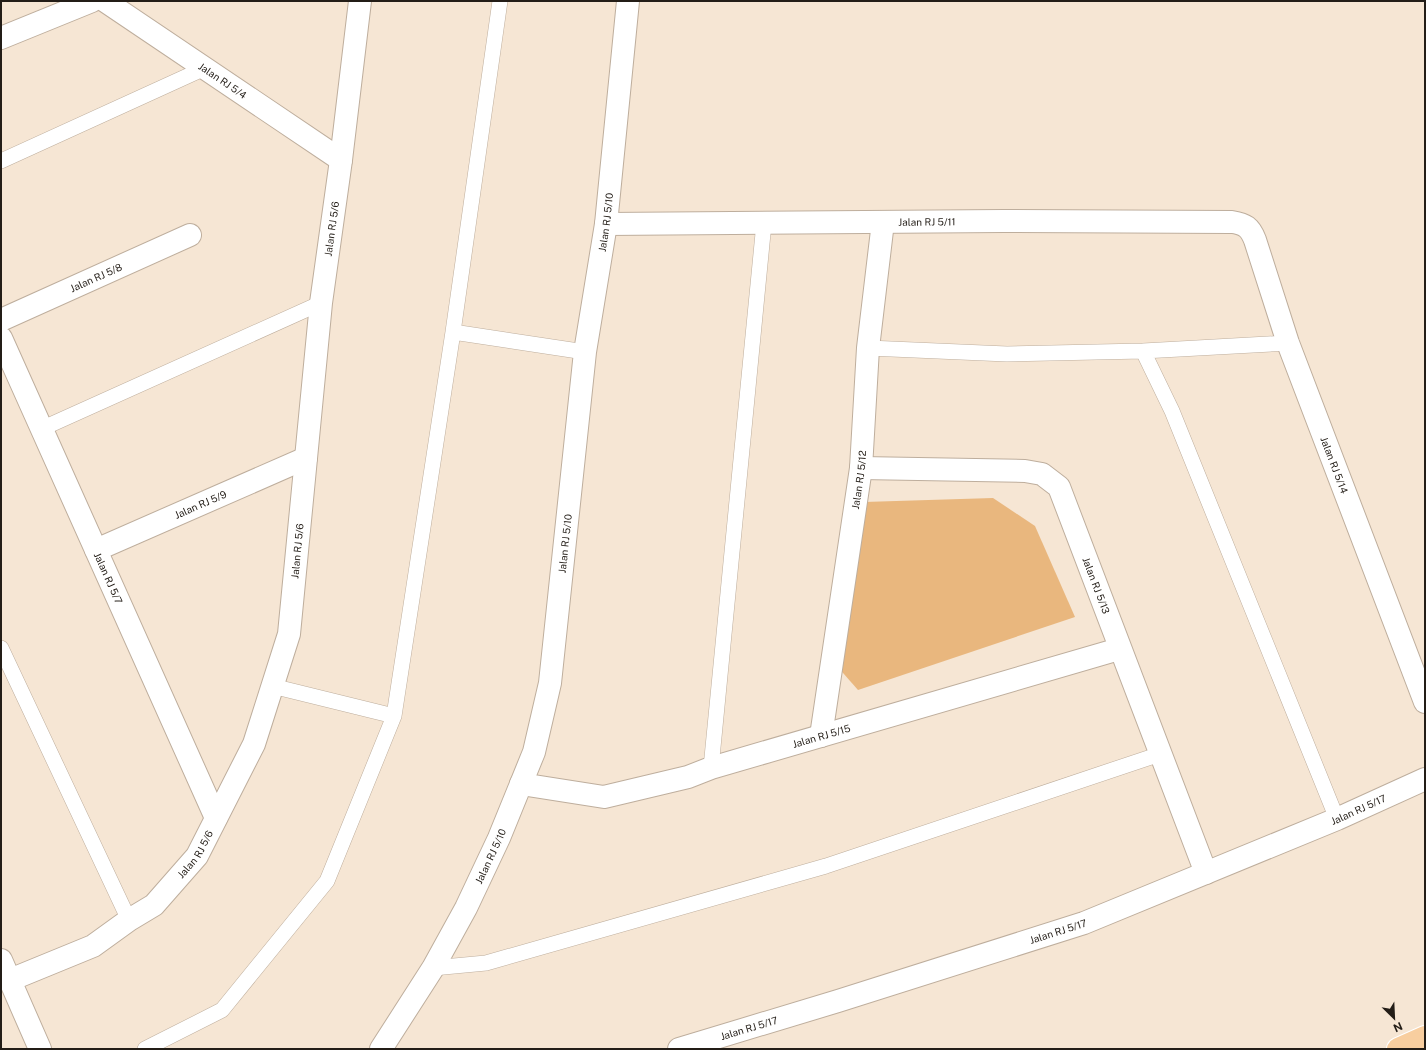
<svg xmlns="http://www.w3.org/2000/svg" width="1426" height="1050" font-family="'Public Sans',sans-serif">
  <rect width="100%" height="100%" fill="#f6e6d4"/>
  <!-- green -->
  <path fill="#e9b77e" d="M993,498l42,28 40,91 -217,73 -22,-25 28,-163z"/>
  <g fill="none" stroke-linecap="round" stroke-linejoin="round">
    <!-- lane casing -->
    <g stroke="#beae9d" stroke-width="16">
      <path id="lane" d="M1,161l204,-93
        M453,332l132,20
        M868,348l139,6 136,-3 29,60 165,408
        M1143,351l145,-8
        M41,429l280,-126
        M1,648l128,272
        M272,686l122,30
        M711,768l53,-545
        M433,968l53,-5 340,-97 334,-112
        M145,1049l77,-39 105,-129 67,-165 59,-384 47,-331"/>
    </g>
    <!-- street casing -->
    <g stroke="#beae9d" stroke-width="24">
      <g id="street">
        <path id="s1" d="M105,1l236,159"/>
        <path d="M1,38l91,-37"/>
        <path id="s2" d="M606,224l397,-3 229,1c13,2 18,5 23,18l33,103 137,359"/>
        <path id="s3" d="M1,320l189,-85"/>
        <path id="s4" d="M1,338l215,480"/>
        <path id="s5" d="M861,468l164,3 17,3 17,13 147,386"/>
        <path id="s6" d="M96,550l210,-92"/>
        <path id="s7" d="M821,736l40,-268 7,-120 15,-126"/>
        <path id="s8" d="M521,784l83,13 84,-20 23,-9 408,-119"/>
        <path d="M1,960l39,89"/>
        <path id="s9" d="M10,980l83,-34 36,-26 25,-15 43,-49 57,-112 35,-110 32,-331 20,-143 19,-159"/>
        <path id="s10" d="M381,1049l52,-81 33,-60 33,-70 35,-86 16,-69 35,-331 21,-128 22,-223"/>
        <path id="s11" d="M679,1049l159,-48 246,-78 253,-104 88,-40"/>
      </g>
    </g>
    <!-- highway casing -->
    <g stroke="#fff" stroke-width="24">
      <path id="highway" d="M1398,1049l27,-12"/>
    </g>
    <!-- lane -->
    <use href="#lane" stroke="#fff" stroke-width="15"/>
    <!-- street -->
    <use href="#street" stroke="#fff" stroke-width="22"/>
    <!-- highway -->
    <use href="#highway" stroke="#f8ce9f" stroke-width="22"/>
  </g>
  <g text-anchor="middle" stroke-width="3" stroke-linejoin="round" paint-order="stroke">
    <!-- street labels -->
    <g font-size="10" fill="#231d17" stroke="#f6e6d4">
      <text dy="4" stroke="none"><textPath href="#s1" startOffset="142">Jalan RJ 5/4</textPath></text>
      <text dy="4" stroke="none"><textPath href="#s10" startOffset="870">Jalan RJ 5/10</textPath></text>
      <text dy="4" stroke="none"><textPath href="#s2" startOffset="321">Jalan RJ 5/11</textPath></text>
      <text dy="4" stroke="none"><textPath href="#s9" startOffset="877">Jalan RJ 5/6</textPath></text>
      <text dy="4" stroke="none"><textPath href="#s3" startOffset="104">Jalan RJ 5/8</textPath></text>
      <text dy="4" stroke="none"><textPath href="#s2" startOffset="896">Jalan RJ 5/14</textPath></text>
      <text dy="4" stroke="none"><textPath href="#s7" startOffset="259">Jalan RJ 5/12</textPath></text>
      <text dy="4" stroke="none"><textPath href="#s6" startOffset="114">Jalan RJ 5/9</textPath></text>
      <text dy="4" stroke="none"><textPath href="#s10" startOffset="546">Jalan RJ 5/10</textPath></text>
      <text dy="4" stroke="none"><textPath href="#s9" startOffset="553">Jalan RJ 5/6</textPath></text>
      <text dy="4" stroke="none"><textPath href="#s4" startOffset="263">Jalan RJ 5/7</textPath></text>
      <text dy="4" stroke="none"><textPath href="#s5" startOffset="308">Jalan RJ 5/13</textPath></text>
      <text dy="4" stroke="none"><textPath href="#s8" startOffset="310">Jalan RJ 5/15</textPath></text>
      <text dy="4" stroke="none"><textPath href="#s11" startOffset="721">Jalan RJ 5/17</textPath></text>
      <text dy="4" stroke="none"><textPath href="#s9" startOffset="229">Jalan RJ 5/6</textPath></text>
      <text dy="4" stroke="none"><textPath href="#s10" startOffset="222">Jalan RJ 5/10</textPath></text>
      <text dy="4" stroke="none"><textPath href="#s11" startOffset="397">Jalan RJ 5/17</textPath></text>
      <text dy="4" stroke="none"><textPath href="#s11" startOffset="73">Jalan RJ 5/17</textPath></text>
    </g>
  </g>
  <!-- border -->
  <rect width="1426" height="1050" fill="none" stroke="#231d17" stroke-width="4"/>
  <!-- north arrow -->
  <g transform="translate(1394 1018) rotate(156)" stroke="#f6e6d4" stroke-width="3" paint-order="stroke">
  <path d="M0-3L7 15L0 10L-7 15Z" fill="#231d17"/>
  <text y="-6" font-size="11" font-weight="bold" text-anchor="middle" fill="#231d17">N</text>
  </g>
</svg>
